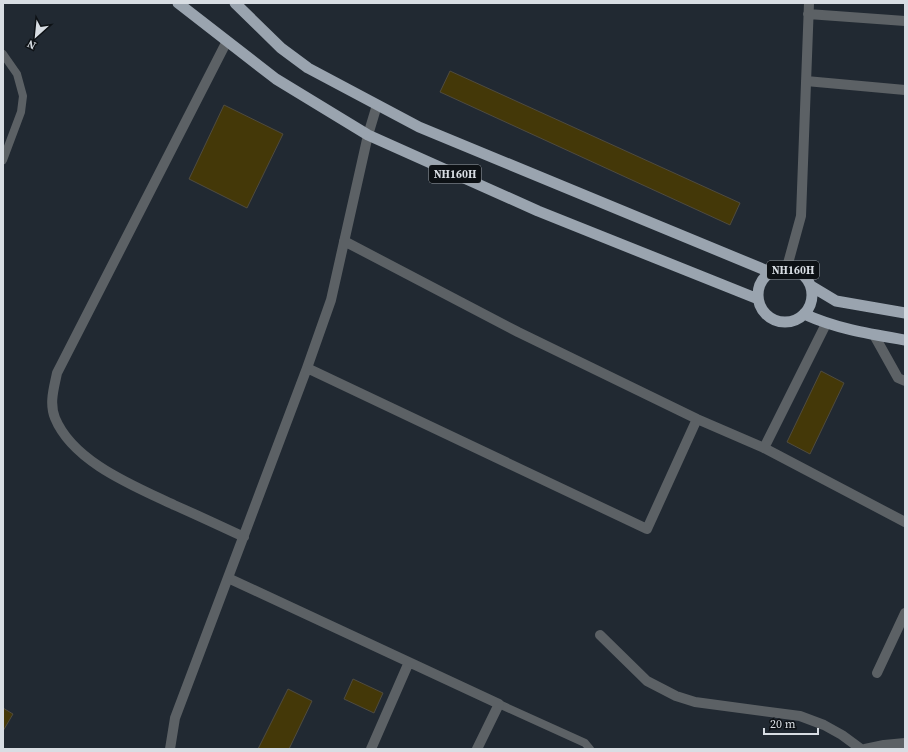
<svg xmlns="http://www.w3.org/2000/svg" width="908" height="752" font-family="'Source Serif 4',serif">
  <rect width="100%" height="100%" fill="#212932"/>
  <!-- building -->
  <path fill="#443808" stroke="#4f4b3f" d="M450,71l290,132 -10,22 -290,-133z
    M224,105l59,29 -36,74 -58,-29z
    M821,371l23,12 -34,71 -23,-12z
    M353,679l30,14 -9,20 -30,-14z
    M288,689l24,12 -23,48h-31z
    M3,708l10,6 -10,17z"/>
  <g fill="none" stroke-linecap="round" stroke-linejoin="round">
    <!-- service -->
    <path stroke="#5c6165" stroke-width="8" d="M3,54l14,20 6,22 -2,16 -18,48
      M499,704l86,39 5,6"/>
    <!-- minor -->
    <path stroke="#5c6165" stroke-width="10" d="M808,14l97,7
      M227,41l-170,332c-3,15 -8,30 -2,45 18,44 79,68 119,87 23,10 46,21 70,32
      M806,81l99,9
      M344,241l174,91 179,87 67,29 62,-124
      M787,267l14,-51 8,-213
      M874,335l24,43 7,3
      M307,368l340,161 50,-110
      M764,448l141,74
      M228,578l271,126 -22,45
      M600,635l47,46 29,15 19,6 105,14 24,9 18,10 19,14
      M877,673l28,-60
      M170,749l5,-31 132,-350 24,-68 37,-165 9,-30
      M371,749l38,-87
      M865,749l19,-4 21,-2"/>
    <!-- trunk -->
    <path stroke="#9aa4af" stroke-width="11" d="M178,3l98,76 92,56 170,76 220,88
      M235,3l46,45 27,20 111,59 351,145
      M758 295a27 27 0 1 1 54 0a27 27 0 1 1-54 0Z
      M811,286l25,15 69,12
      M804,314c33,15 66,20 101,26"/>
  </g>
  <g text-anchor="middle" stroke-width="3.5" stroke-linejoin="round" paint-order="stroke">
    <!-- shield labels -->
    <g fill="#0d1115" stroke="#9ba0a5" stroke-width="1">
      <rect x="429" y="165" width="52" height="18" rx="3"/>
      <rect x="767" y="261" width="52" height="18" rx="3"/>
    </g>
    <g font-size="11" font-weight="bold" fill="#d8dde3">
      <text x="455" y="178">NH160H</text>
      <text x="793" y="274">NH160H</text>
    </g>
  </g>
  <!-- border -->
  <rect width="908" height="752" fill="none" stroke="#d8dde3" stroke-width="8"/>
  <!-- north arrow -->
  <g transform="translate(36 36) rotate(207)" stroke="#0d1115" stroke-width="3" paint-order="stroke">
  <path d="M0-3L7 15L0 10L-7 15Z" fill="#d8dde3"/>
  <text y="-6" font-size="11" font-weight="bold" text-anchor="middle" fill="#d8dde3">N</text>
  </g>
  <!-- scale -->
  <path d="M764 728v6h54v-6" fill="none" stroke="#d8dde3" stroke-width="2"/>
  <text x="770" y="728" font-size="12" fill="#d8dde3" stroke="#0d1115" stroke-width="3" paint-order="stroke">20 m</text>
</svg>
